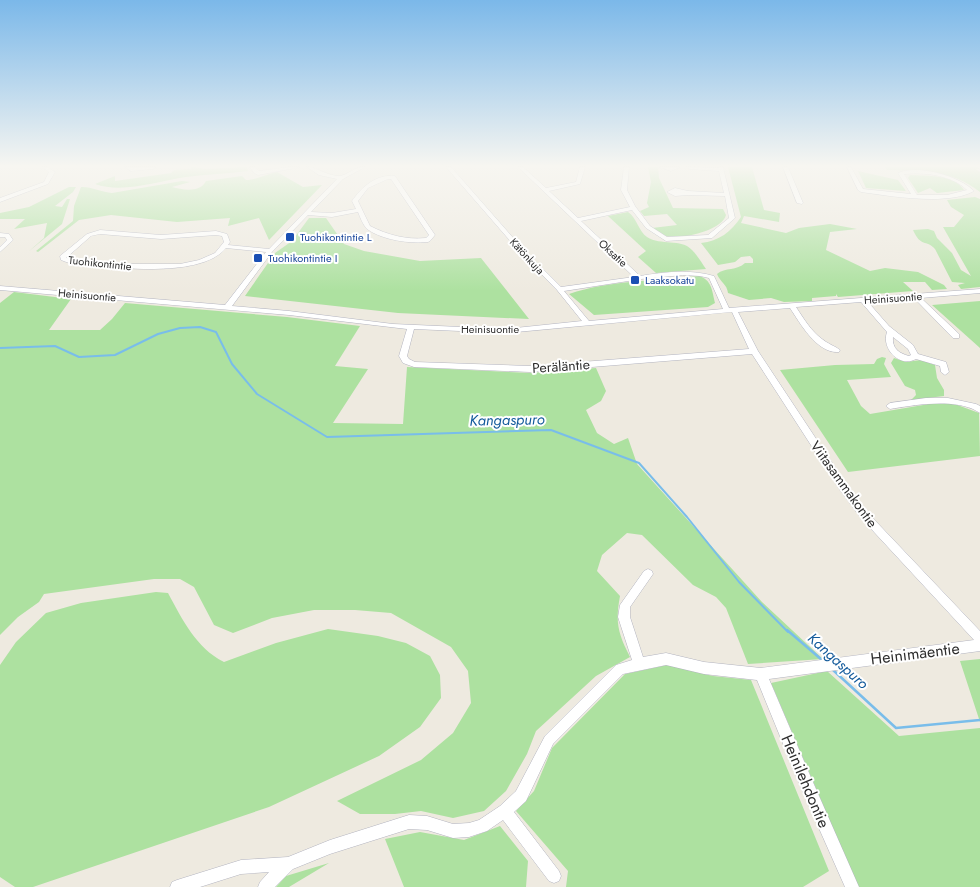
<svg xmlns="http://www.w3.org/2000/svg" width="980" height="887" font-family="Jost,sans-serif">
  <rect width="100%" height="100%" fill="#eeeae0"/>
  <!-- green -->
  <path fill="#ade1a0" d="M192,167l14,2 41,-2 1,4c-21,3 -41,3 -62,6 -29,4 -63,17 -91,7l20,-8v5l56,-8 3,-3 17,-1z
    M648,167h10l1,11 14,30 50,1 3,6c-4,16 -46,25 -60,21 -5,-1 -10,-6 -14,-8l25,-3 -10,-11 -23,2 -4,-5 9,-4 -2,-4 4,-21z
    M728,167h24l12,43 16,3 -1,9 -35,-6 -3,7 45,10 13,-5 31,-4 27,5 -27,3 -4,18 44,21 15,-3 33,4 26,13 3,4 -15,1 -7,-8h-22l10,9 -75,6 -2,-3v2l-24,2v3l-28,1 -13,-4 -22,2 -21,-7c-1,-9 -8,-11 -11,-19 8,-7 20,-3 28,-11h8v-4l-3,-3 -9,1 -6,5 -17,3 -17,-22c18,-2 30,-11 40,-26z
    M885,167h92l3,2h-4l4,3v20c-29,-23 -58,-21 -93,-22z
    M858,171l40,9 8,11 -40,-3z
    M277,172l26,15 19,-2 -53,55 -10,-22 -31,8 2,-8 -53,4 -66,-7 -32,5 -41,32 -2,-1 37,-30 1,-15 7,-19c8,-1 21,5 31,6l70,-12 8,1 -18,5c11,3 28,6 34,-6l36,-5 4,4c11,0 20,-6 31,-8z
    M910,175c16,1 44,-1 54,15l-27,3 -7,-5 -12,5 -10,-15z
    M69,187h7l-3,5 -18,14 7,1 5,-8h3l-8,25 -34,28 16,-14 3,-15 -33,6 11,-10h-25v-6l29,-6z
    M975,197l5,2v88l-19,2 -3,-4 7,-2 -13,-1 -17,-33c-9,-10 -14,-1 -22,-19l15,-1 6,2 3,7 15,15 9,17 10,6 -28,-49h11l10,-12 -13,-8 -4,-7z
    M628,212c9,6 11,20 19,25 14,9 34,1 45,13 5,5 10,13 14,19l-50,4 -18,-16 8,-6 -38,-35z
    M309,218h17l18,26 20,7 56,10 61,-3 48,61 -131,-6 -153,-17 30,-43 17,-12z
    M699,276c13,4 13,15 16,27l-7,4 -114,8 -25,-21c41,-14 87,-13 130,-18z
    M14,292l57,7 -22,31h51l12,-11 13,-16 162,14 73,9 -25,40 33,3 -35,54 70,1 4,-57 124,6 65,-5 10,23 -5,10 -15,9 11,23 17,11 14,-6 9,26 125,138 61,57 -75,5 -22,-56 -10,-11 -23,-12 -51,-50 -15,-2 -25,22 -5,16 23,25c-5,27 -2,37 10,61l-34,19 -60,55 -9,23 -21,37 -22,20 -31,7 -32,-7 -26,3h-35l-23,-13 84,-41 32,-27 18,-30 -3,-32 -17,-24 -60,-34 -36,-3h-41l-42,8 -39,15 -19,-8 -20,-38 -14,-8h-26l-110,15 -5,8 -21,15 -18,18v-332z
    M980,301v47l-48,-43z
    M882,357l4,1 -2,6 7,13 -44,3 14,26 9,8 71,-12 11,1 27,10 1,43 -132,16 -68,-102 55,-5 39,-1 3,-5z
    M894,358l12,4 15,-2 14,5 2,13 7,12v6l-33,4 5,-5 -1,-5 -10,-4 -14,-23z
    M156,592l12,1c14,26 28,55 56,69l52,-19 52,-14 50,7 28,7 24,13 10,19 1,23 -21,29 -41,29 -110,51 -236,80h-18l-15,-10v-212l16,-23 30,-29 35,-10z
    M980,659v63l-20,-61z
    M667,665l46,11 38,4 78,191 -26,16h-237l2,-16 -52,-60 18,-20 18,-43 73,-74z
    M827,671l72,65 81,-8v159h-122l-87,-204z
    M500,826l28,35 -2,26h-122l-19,-48 35,-7 44,8z
    M329,863l-40,24h-13l10,-11z"/>
  <g fill="none" stroke-linecap="round" stroke-linejoin="round">
    <!-- stream-far1 -->
    <path stroke="#79bdea" stroke-width="2" d="M0,348l55,-2 24,11 36,-2 43,-21 22,-6 20,-1 16,5 16,32 25,30 70,43 224,-7 88,33 48,54 52,65 49,50"/>
    <!-- stream -->
    <path stroke="#79bdea" stroke-width="2.5" d="M787,630l35,30
      M833,670l63,58 84,-8"/>
    <!-- minor casing -->
    <g stroke="#b3b4c0" stroke-width="1">
      <path id="minor" d="M42,167h5l8,5 -7,12 -48,18v-4l44,-16 5,-10z
        M125,167h31l-3,2 -22,2z
        M250,167h5l4,4 30,-4h11l-42,8 -4,-2z
        M307,167c9,0 19,8 31,9 9,0 17,-10 27,-9l-22,12 -32,33 21,1 24,-4 -4,-8c10,-14 24,-27 43,-25l40,59 -5,6 -2,1c-18,2 -46,-2 -61,-13 -4,-4 -7,-12 -9,-17l-26,5 -24,-2 -36,37 -40,54 57,5 104,13 113,5 76,-8 -25,-31 -39,-40 -72,-83h5l71,81 39,39 73,-10 -116,-110h5l23,21 30,-6 4,-15h5l-5,17 -31,7 29,27 52,-11 -9,-17 3,-23h5l-2,23 8,16 15,20 17,11 41,-2 21,-17 -4,-22 -37,-1 -13,1 -8,-4 8,-4 13,3 36,2 -5,-22 -30,-2 -3,-2 33,1v-1h4l12,51 -23,20 -46,3 -20,-13 -14,-18 -51,11 59,55c25,-4 50,-7 74,0l15,32 251,-19v4l-59,5 38,36v4h-6l-39,-40 -46,4 21,24 24,19 5,9 28,8 3,10 -4,3 -4,-3 -1,-6 -24,-7c-16,9 -35,-10 -29,-27l-26,-30 -65,5c8,12 15,24 26,32 6,5 13,7 18,11l-1,2c-22,2 -39,-29 -49,-44l-52,4 20,39 88,133 21,28 113,119v20l-211,28 43,101 47,107h-14l-43,-97 -45,-110 -53,-6 -38,-9 -43,9 -70,70 -27,57 -12,11 45,59 2,5 -2,5 -5,2 -5,-2 -46,-61 -16,11 -18,6 -16,1 -26,-8 -18,-1 -79,25 -37,15 -18,18h-17l2,-5 9,-10 -28,2 -41,13h-30l2,-5 5,-2 64,-20 47,-3 42,-17 79,-25 18,1 26,8 16,-1 10,-3 21,-14 16,-15 29,-55 71,-71 16,-5 -14,-43 2,-12 24,-34 4,-2 4,2 1,3 -23,33v10l13,40 23,-4 38,9 57,6 213,-28 -113,-122 -21,-28 -88,-136 -222,18 -116,-5 -11,-4 -4,-7 8,-27 -118,-14 -289,-25v-4l225,19 41,-53 -40,-4c-26,32 -119,19 -157,15l-8,-3 -1,-4 27,-22 13,-4 61,5 55,-4 11,3 3,8 -2,3 41,4 68,-70 -18,-4zM388,179h3l38,56 -3,3c-20,2 -38,-3 -56,-12l-12,-25 10,-13zM100,234l61,5 55,-4 6,1 2,6 -9,11 -16,7 -19,4h-50l-64,-6 25,-22zM683,275l17,1 9,2 14,31 -134,12 -25,-30 77,-12zM732,312l17,37 -219,17 -115,-4 -6,-3 -2,-3 7,-27 92,4zM893,337l15,12 3,6 -2,1c-10,-3 -17,-7 -16,-19z
        M660,167h20l-9,4z
        M783,167h5l15,36 -1,1 -5,-1z
        M847,167h4l12,22 48,5 -13,-21c19,-9 62,3 76,18 -26,15 -84,5 -113,1l-3,-2zM904,174c21,-2 48,1 63,16l-20,5h-30z
        M0,233l9,1 4,6 -13,12v-5l7,-7 -2,-3h-5z
        M926,398h22l28,6 4,2v7c-2,-1 -5,-3 -7,-4 -24,-10 -58,-4 -83,0l-4,-3 4,-3z"/>
    </g>
    <!-- minor -->
    <use href="#minor" fill="#fff" fill-rule="evenodd"/>
  </g>
  <!-- sky -->
  <linearGradient id="sky" x2="0" y2="1"><stop stop-color="#7bb8e9"/><stop offset="0.57" stop-color="#f7f6f1"/><stop offset="1" stop-color="#f7f6f1" stop-opacity="0"/></linearGradient>
  <rect width="980" height="291" fill="url(#sky)"/>
  <!-- markers -->
  <g fill="#1a4fb4" stroke="#fff" stroke-width="2">
    <rect x="285" y="232" width="10" height="10" rx="2.5"/>
    <rect x="253" y="253" width="10" height="10" rx="2.5"/>
    <rect x="630" y="275" width="10" height="10" rx="2.5"/>
  </g>
  <g text-anchor="middle" stroke-width="4" stroke-linejoin="round" paint-order="stroke">
    <!-- far-transit labels -->
    <g font-size="11" fill="#164399" stroke="#fff" text-anchor="start">
      <text x="300" y="241">Tuohikontintie L</text>
      <text x="268" y="262">Tuohikontintie I</text>
      <text x="645" y="284">Laaksokatu</text>
    </g>
    <!-- far-street labels -->
    <g font-size="11" fill="#2d2d2d" stroke="#fff">
      <text transform="translate(613 253) rotate(43)" y="4">Oksatie</text>
      <text transform="translate(527 256) rotate(47)" y="4">Kätönkuja</text>
      <text transform="translate(100 263) rotate(6)" y="4">Tuohikontintie</text>
      <text transform="translate(87 295) rotate(5)" y="4">Heinisuontie</text>
      <text transform="translate(893 298) rotate(-4)" y="4">Heinisuontie</text>
      <text x="490" y="333">Heinisuontie</text>
    </g>
    <!-- street labels -->
    <g font-size="14" fill="#2d2d2d" stroke="#fff">
      <text transform="translate(561 366) rotate(-4)" y="5">Peräläntie</text>
      <text transform="translate(844 484) rotate(54)" y="5">Viitasammakontie</text>
    </g>
    <!-- water labels -->
    <g font-size="15" font-style="italic" fill="#135a9b" stroke="#fff">
      <text transform="translate(507 420) rotate(-1)" y="5">Kangaspuro</text>
      <text transform="translate(838 661) rotate(42)" y="5">Kangaspuro</text>
    </g>
    <!-- near-street labels -->
    <g font-size="16" fill="#2d2d2d" stroke="#fff">
      <text transform="translate(915 653) rotate(-7)" y="6">Heinimäentie</text>
      <text transform="translate(806 781) rotate(67)" y="6">Heinilehdontie</text>
    </g>
  </g>
</svg>
